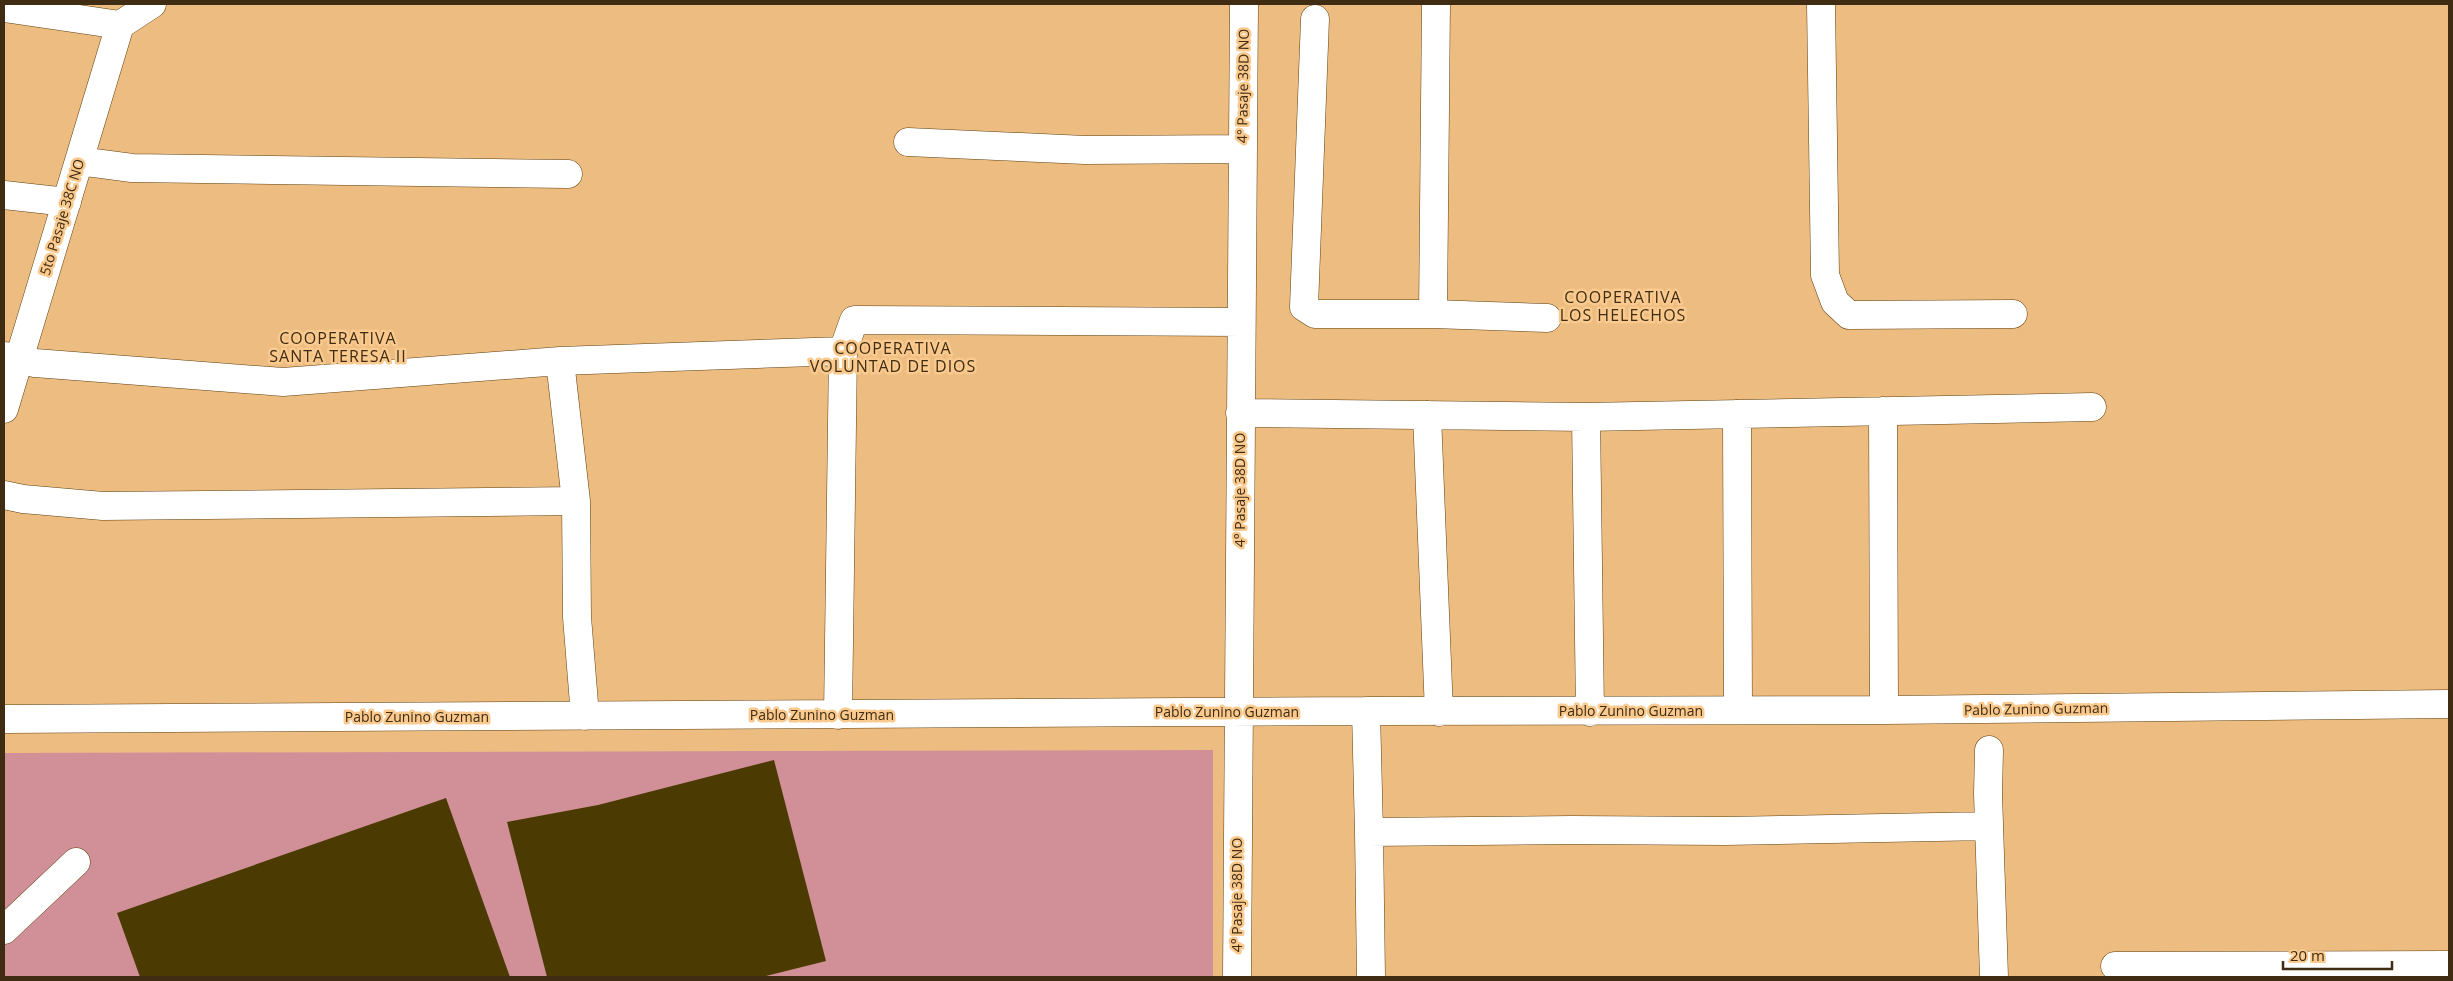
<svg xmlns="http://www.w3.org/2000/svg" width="2453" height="981" font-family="'Open Sans',sans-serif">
  <rect width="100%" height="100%" fill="#edbc81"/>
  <!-- green -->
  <path fill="#d19098" d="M1213,750v227h-1209v-224z"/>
  <!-- building -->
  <path fill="#4b3b03" d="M774,760l52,201 -64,16h-215l-40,-155 91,-17z
    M446,798l64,179h-370l-23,-64z"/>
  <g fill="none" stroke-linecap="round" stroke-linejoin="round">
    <!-- minor casing -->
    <g stroke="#604010" stroke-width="29">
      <path id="minor" d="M1821,4l4,271 10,27 14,13 164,-1
        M4,8l116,17 32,-21
        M1315,19l-11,288 11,7h118l114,4
        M908,142l177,8 158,-1
        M79,161l53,7 436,6
        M4,195l63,7
        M1433,314l3,-310
        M4,356l31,7 248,19 277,-21 283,-10
        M560,361l16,140 1,116 8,99
        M4,409l116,-384
        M1883,411l1,299
        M1240,413l346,4 506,-10
        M1737,414l1,296
        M1427,415l12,297
        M1586,417l4,295
        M4,495l19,4 80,7 473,-5
        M1366,711l3,121
        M838,715l5,-364 11,-31 387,2
        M4,719l1362,-8 518,-1 565,-6
        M1989,750l-1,44 6,183
        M4,930l72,-68
        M2115,966l334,-1
        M1237,977l7,-973
        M1371,977l-2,-145 203,-2 153,1 264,-5"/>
    </g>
    <!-- minor -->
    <use href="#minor" stroke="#fff" stroke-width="28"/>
  </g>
  <g text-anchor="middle" stroke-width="5" stroke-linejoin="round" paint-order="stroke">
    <!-- street labels -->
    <g font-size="14" fill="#3f2c13" stroke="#fac98d">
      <text transform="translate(1243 86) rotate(-89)" y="5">4° Pasaje 38D NO</text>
      <text transform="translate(62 217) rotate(-73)" y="5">5to Pasaje 38C NO</text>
      <text transform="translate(1240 490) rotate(-90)" y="5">4° Pasaje 38D NO</text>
      <text transform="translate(2036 709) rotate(-1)" y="5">Pablo Zunino Guzman</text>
      <text x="1631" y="716">Pablo Zunino Guzman</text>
      <text x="1227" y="717">Pablo Zunino Guzman</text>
      <text x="822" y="720">Pablo Zunino Guzman</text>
      <text x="417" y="722">Pablo Zunino Guzman</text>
      <text transform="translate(1237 895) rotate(-90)" y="5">4° Pasaje 38D NO</text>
    </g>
    <!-- quarter labels -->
    <g font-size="16" letter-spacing="1" fill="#3f2c13" stroke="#fac98d">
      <text x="1623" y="303">COOPERATIVA<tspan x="1623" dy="18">LOS HELECHOS</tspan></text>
      <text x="338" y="344">COOPERATIVA<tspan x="338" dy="18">SANTA TERESA II</tspan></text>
      <text x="893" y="354">COOPERATIVA<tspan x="893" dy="18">VOLUNTAD DE DIOS</tspan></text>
    </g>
  </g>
  <!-- border -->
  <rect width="2453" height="981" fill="none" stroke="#3f2c13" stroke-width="10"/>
  <!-- scale -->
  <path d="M2283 961v8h109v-8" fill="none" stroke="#3f2c13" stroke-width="2.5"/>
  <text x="2290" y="961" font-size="15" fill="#3f2c13" stroke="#fac98d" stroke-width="4" paint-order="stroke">20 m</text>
</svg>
